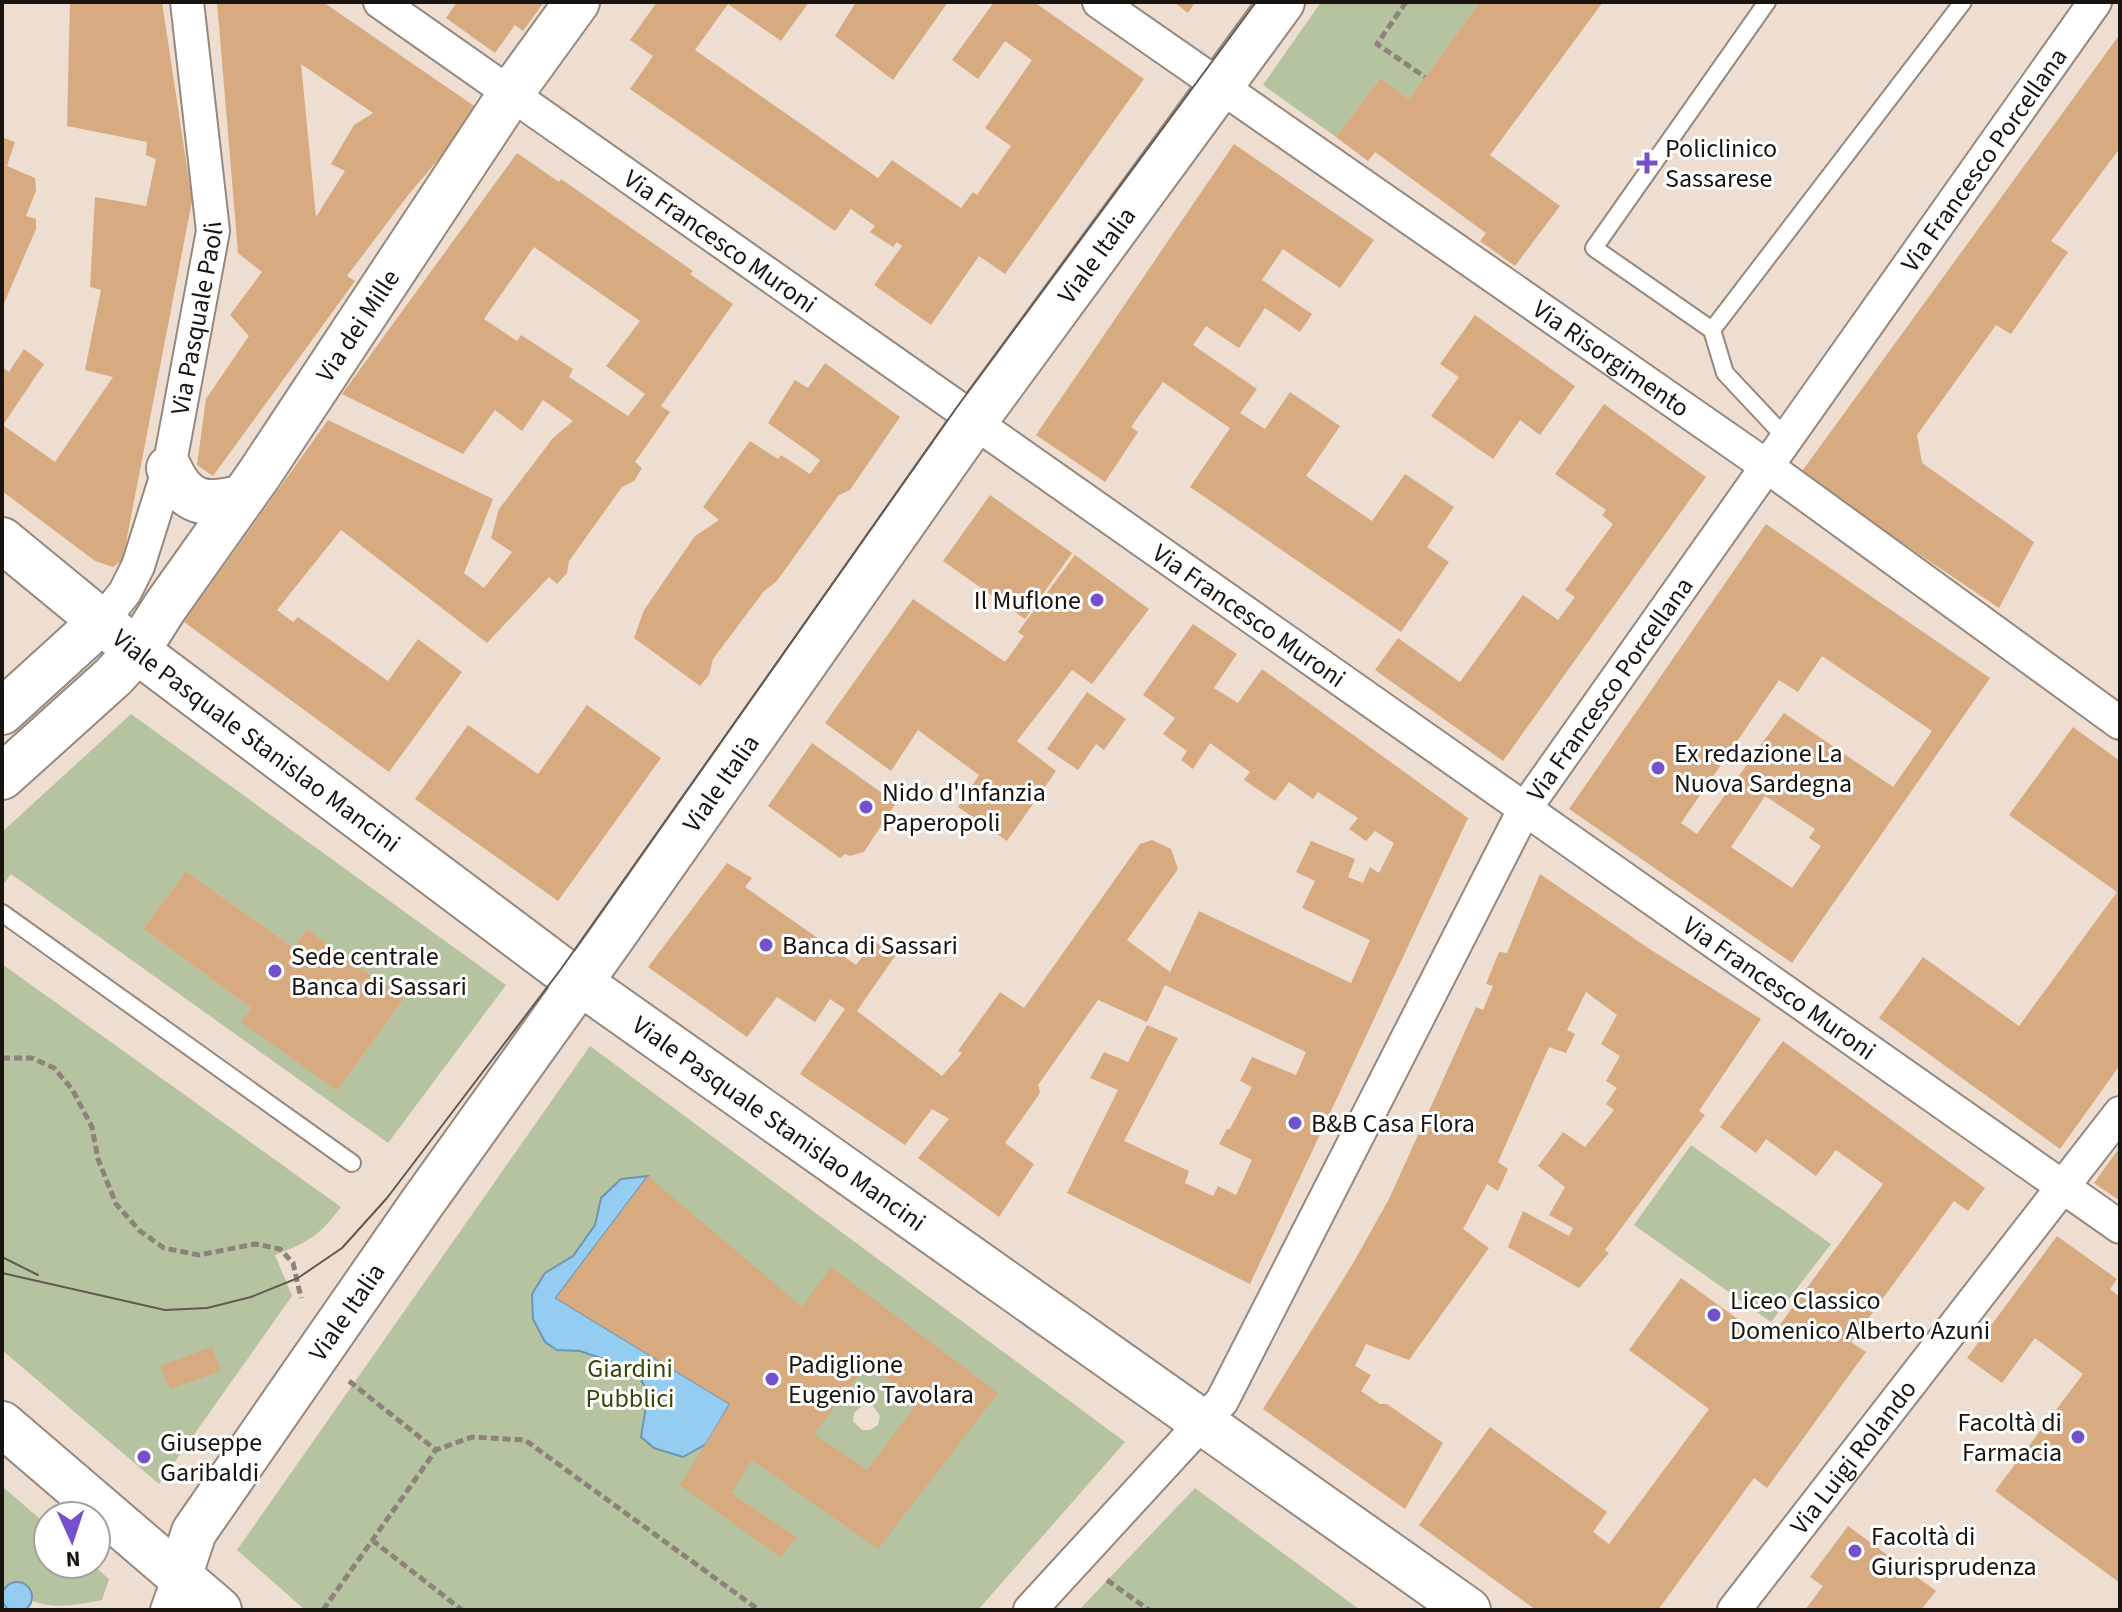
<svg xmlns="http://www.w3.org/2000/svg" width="2122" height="1612" font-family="'Source Sans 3',sans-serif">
  <rect width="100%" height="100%" fill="#edded1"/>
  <!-- green -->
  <path fill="#b6c3a0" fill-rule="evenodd" d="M1321,2h159l-71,97 -29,-21 -44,59 -73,-52z
    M131,714l375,271 -118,158 -377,-269 -9,12v-54zM186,871l108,77 14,-18 96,69 -67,92 -95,-69 9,-14 -108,-79z
    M2,964l339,243c-21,28 -32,35 -66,48l17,41 -133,188 -157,-134z
    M590,1046l535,396 -147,168h-673l-68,-60zM864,1404l9,2 7,10 -2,9 -8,5h-8l-9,-9 1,-8z
    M1691,1145l140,99 -60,78 -137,-97z
    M2,1486l46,40v38h44l17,15 -7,21c-22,4 -46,10 -69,1l-4,-14 -14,-5 -13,9z
    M1195,1488l165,122h-281z"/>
  <!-- water -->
  <path fill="#95ccf2" stroke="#7095ae" stroke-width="2" d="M648,1176l-92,122 174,106 -24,40 -23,13 -29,-9 -13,-11 7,-43 -7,-15 -20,-14 -41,-14 -23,-1 -12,-8 -12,-23 -1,-25 13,-21 28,-17 22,-31 6,-27 20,-19z
    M2 1597a15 15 0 1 1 30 0a15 15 0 1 1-30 0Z"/>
  <!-- building -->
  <path fill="#d8aa80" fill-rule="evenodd" d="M70,2h92l30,199 -68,352 -3,8 -8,6 -18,-6 -93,-70v-124l7,5 15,-23 20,15 -41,61 52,37 58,-85 -28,-7 16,-80 -11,-3 5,-90 51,9 10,-47 -10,-4 1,-13 -80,-16z
    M217,2h106l157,108 -71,84 -62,82 8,5 -142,195 -16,-11 9,-66 43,-63 -19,-21 32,-43 -24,-19zM301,64l72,49 -19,12 -23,39 14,7 -29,46z
    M457,2h87l-21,29 -8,-6 -20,28 -49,-35z
    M657,2h152l-28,39 -53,-37 -33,46 183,128 14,-18 69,48 12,-16 4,3 34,-49 -26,-18 47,-68 -27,-19 -27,38 -26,-19 42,-58h40l110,77 -139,195 -26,-18 -48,69 -57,-40 28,-39 -5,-4 -4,5 -23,-15 5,-6 -24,-17 -16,22 -205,-142 23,-33 -23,-16z
    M856,2h92l-55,78 -58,-44z
    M1174,2h21l-7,11z
    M1480,2h123l-113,153 70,51 -45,60 -35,-25 6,-8 -111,-81 -7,9 -32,-24 44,-59 29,21z
    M2120,34v114l-69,93 17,11 -57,82 -15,-9 -79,110 5,28 112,79 -35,66 -199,-134z
    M2,137l13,5 -8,24 28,12 1,13 -10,25 10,3v10l-34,79z
    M1234,144l140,96 -34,48 -57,-39 -21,31 50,34 -12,18 -35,-24 -26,40 -33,-22 -13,19 64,44 -17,24 25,16 25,-37 50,34 -34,50 66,45 33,-47 49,33 -27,40 22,15 -48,70 -211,-145 40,-59 -67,-46 -32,45 7,5 -33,50 -69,-47z
    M517,153l42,29 2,-3 132,92 -3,3 43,30 -72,102 9,6 -35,50 7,6 -8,13 -12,6 -53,74 -2,12 -10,11 -8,-7 -62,66 -146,-113 -64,80 16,12 5,-5 90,64 30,-42 44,33 -73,100 -205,-150 144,-202 165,79 -29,74 20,15 28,-36 -21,-14 8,-29 54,-71 20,-17 -30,-21 -21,31 -27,-21 -32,44 -121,-60zM534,247l106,74 -34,45 39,28 -17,22 -59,-39 4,-8 -52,-34 -4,6 -33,-22z
    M1475,315l100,71 -35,49 -20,-15 -27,39 -62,-43 28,-39 -19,-13z
    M825,363l75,54 -50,73 -11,5 -63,87 -12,9 -51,68 -4,16 -9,11 -66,-48 10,-28 51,-74 24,-16 -16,-13 47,-66 28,18 3,-4 29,19 10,-14 -52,-37 27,-43 13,8z
    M1604,404l102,73 -203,284 -128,-91 23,-32 62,44 63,-87 35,25 17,-23 -10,-7 48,-66 -11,-9 4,-5 -51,-36z
    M990,495l82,58 -47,66 -82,-58z
    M1766,524l224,154 -198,285 -223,-154zM1822,656l110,75 -39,56 -109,-74 -87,121 -16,-11 98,-143 19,12zM1765,796l50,33 -6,9 12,8 -29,42 -61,-41z
    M1075,555l74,54 -57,75 -20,-14 -55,71 39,30 -49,70 -49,-34 21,-32 -61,-45 -27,41 -66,-48 88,-124 92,63 19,-26 -6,-4z
    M1193,624l44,30 -23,34 24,15 24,-34 206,149 -218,466 -183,-91 51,-103 -28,-12 14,-26 24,10 19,-37 31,13 -54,103 65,30 -4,12 28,13 5,-10 18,9 16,-35 -33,-16 8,-15h3l22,-42 -12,-6 12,-24 44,18 10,-23 -141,-67 -18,37 -49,-22 -60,85 2,7 -2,4 -33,47 29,21 -35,53 -81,-59 31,-39 -17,-10 -27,36 -105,-71 45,-65 -15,-10 -15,23 -38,-25 -30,40 -99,-70 79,-104 25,15 -7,9 111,78 18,-24 21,15 -38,55 85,65 20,-23 -4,-2 42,-59 24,16 116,-164 12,-4 19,9 7,20 -51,71 43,32 29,-61 152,72 19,-43 -68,-32 13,-27 -19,-9 15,-31 44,18 -7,18 15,6 7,-16 9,6 15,-30 -19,-12 -9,10 -17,-12 9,-11 -40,-26 -5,7 -24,-17 -14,19 -31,-21 6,-8 -40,-29 -17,26 -12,-9 6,-9 -24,-17 12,-16 -32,-23z
    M1087,692l39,27 -22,31 -8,-6 -18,26 -31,-21z
    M587,705l74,53 -103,143 -143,-102 53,-74 70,49z
    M2073,727l47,34v304l-60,84 -181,-131 44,-61 96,69 98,-134 -108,-77z
    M812,743l84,60 -32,49 -14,4 -5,-2 -5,4 -72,-52z
    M186,871l108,77 13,-19 97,70 -67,92 -96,-69 10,-14 -108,-79z
    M1540,874l111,76 110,69 -62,92 6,4 -100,135 4,3 -30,35 -71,-41 15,-36 46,25 4,-8 -24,-13 16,-28 -27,-21 25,-34 22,15 29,-37 -8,-6 11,-16 -11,-7 14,-25 -19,-12 16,-29 -31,-23 -19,38 8,4 -9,19 -17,-6 -51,115 10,7 -10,22 -11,-7 -24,45 26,19 -80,112 -43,-16 -11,22 16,9 -10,16 19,13h7l56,39 -38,66 -142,-100 89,-144 37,-66 87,-192 7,3 10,-24 -7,-2 13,-32 8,1z
    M1783,1041l202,147 -17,23 -14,-10 -103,141 15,10 -99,136 -13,-10 -96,132h-122l-117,-85 71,-98 117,85 -14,20 16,12 100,-135 -80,-59 52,-72 87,63 115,-157 -47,-34 -20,26 -50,-37 -10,14 -36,-26z
    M2120,1147v54l-26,-18z
    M648,1176l154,131 29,-40 167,126 -120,156 -126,-89 -21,33 66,44 -17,20 -100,-72 50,-81 -174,-106zM866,1365l52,37 -51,68 -53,-36z
    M2057,1236l60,43 -7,10 10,8v286l-125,-92 88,-117 -48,-36 -33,45 -35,-25z
    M212,1347l9,24 -51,18 -10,-23z
    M1848,1526l88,65 -15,19h-116l18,-24 -13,-9z"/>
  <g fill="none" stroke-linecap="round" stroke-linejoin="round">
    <!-- lane casing -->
    <g stroke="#96887c" stroke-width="20">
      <path id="lane" d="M1767,2l-173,246 118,82 13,43 60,64
        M1712,330l251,-328
        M2,913l350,250"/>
    </g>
    <!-- street casing -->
    <g stroke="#96887c" stroke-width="36">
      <g id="street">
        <path id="s1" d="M380,2l577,405 17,15 1146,805"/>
        <path id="s2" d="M1099,2l666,463 355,258"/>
        <path id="s3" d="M103,620l22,-28 13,-26 31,-98 44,-237 -26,-229"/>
        <path d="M167,1610l13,-36"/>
        <path id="s4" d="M1030,1610l192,-209 302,-591 571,-808"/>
        <path id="s5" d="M1734,1610l386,-497"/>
      </g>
    </g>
    <!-- secondary casing -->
    <g stroke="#96887c" stroke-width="48">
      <g id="secondary">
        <path d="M169,468c17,37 37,39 74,29"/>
        <path id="s6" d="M2,540l135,111 424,318 907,641"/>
        <path d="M2,712l101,-92"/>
        <path id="s7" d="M2,777l111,-100 24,-26 28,-44 93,-131 253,-383 66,-91"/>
        <path d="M2,1424l217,186"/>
        <path id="s8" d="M180,1574l14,-42 226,-326 191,-267 363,-517 308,-420"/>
      </g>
    </g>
    <!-- path -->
    <path stroke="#8e837a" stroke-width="5" stroke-dasharray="8 4" stroke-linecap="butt" d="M1406,2l-29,42 48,33
      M2,1058h30l22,10 18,21 20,38 6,32 18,45 24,27 24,17 35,7 56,-11 25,5 13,14 8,35
      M349,1381l87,69 36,-13 53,3 234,170
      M372,1540l90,70
      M1107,1580l42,30
      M323,1610l113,-160"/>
    <!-- lane -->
    <use href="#lane" stroke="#fff" stroke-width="16"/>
    <!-- street -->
    <use href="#street" stroke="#fff" stroke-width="32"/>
    <!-- secondary -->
    <use href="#secondary" stroke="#fff" stroke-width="44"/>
    <!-- tram -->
    <path stroke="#625952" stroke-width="2" d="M2,1257l36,18
      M2,1273l163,37 42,-2 44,-11 47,-19 44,-30 45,-50 174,-229 396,-562 299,-405"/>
  </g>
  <!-- markers -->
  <g fill="#7451cb" stroke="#fff" stroke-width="3">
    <path d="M1643 151h8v8h8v8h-8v8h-8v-8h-8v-8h8z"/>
    <circle cx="1097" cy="600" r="8"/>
    <circle cx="1658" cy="768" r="8"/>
    <circle cx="866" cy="807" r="8"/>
    <circle cx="766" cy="945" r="8"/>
    <circle cx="275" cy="971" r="8"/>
    <circle cx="1295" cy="1123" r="8"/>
    <circle cx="1714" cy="1315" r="8"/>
    <circle cx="772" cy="1379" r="8"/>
    <circle cx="2078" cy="1437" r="8"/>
    <circle cx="144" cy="1457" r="8"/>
    <circle cx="1855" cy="1551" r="8"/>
  </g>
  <g text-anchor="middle" stroke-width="6" stroke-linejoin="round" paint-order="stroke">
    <!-- poi labels -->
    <g font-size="26" fill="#191410" stroke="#fff" text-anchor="start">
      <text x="1665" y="157">Policlinico<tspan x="1665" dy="30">Sassarese</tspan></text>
      <text x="1081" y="609" text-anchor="end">Il Muflone</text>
      <text x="1674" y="762">Ex redazione La<tspan x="1674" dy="30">Nuova Sardegna</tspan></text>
      <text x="882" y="801">Nido d'Infanzia<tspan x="882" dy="30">Paperopoli</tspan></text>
      <text x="782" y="954">Banca di Sassari</text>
      <text x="291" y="965">Sede centrale<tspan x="291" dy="30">Banca di Sassari</tspan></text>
      <text x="1311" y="1132">B&amp;B Casa Flora</text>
      <text x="1730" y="1309">Liceo Classico<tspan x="1730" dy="30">Domenico Alberto Azuni</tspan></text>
      <text x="788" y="1373">Padiglione<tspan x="788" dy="30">Eugenio Tavolara</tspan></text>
      <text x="2062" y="1431" text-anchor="end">Facoltà di<tspan x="2062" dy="30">Farmacia</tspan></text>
      <text x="160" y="1451">Giuseppe<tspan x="160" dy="30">Garibaldi</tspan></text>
      <text x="1871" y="1545">Facoltà di<tspan x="1871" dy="30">Giurisprudenza</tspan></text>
    </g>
    <!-- street labels -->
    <g font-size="26" fill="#191410" stroke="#fff">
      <text dy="9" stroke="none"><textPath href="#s4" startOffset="1744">Via Francesco Porcellana</textPath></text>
      <text dy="9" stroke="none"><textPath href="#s1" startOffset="416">Via Francesco Muroni</textPath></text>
      <text dy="9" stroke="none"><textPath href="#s8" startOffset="1608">Viale Italia</textPath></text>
      <text dy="9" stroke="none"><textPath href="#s3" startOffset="320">Via Pasquale Paoli</textPath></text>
      <text dy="9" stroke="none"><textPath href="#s7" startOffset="578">Via dei Mille</textPath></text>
      <text dy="9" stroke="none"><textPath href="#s2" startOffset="624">Via Risorgimento</textPath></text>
      <text dy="9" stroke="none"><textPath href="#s1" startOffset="1064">Via Francesco Muroni</textPath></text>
      <text dy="9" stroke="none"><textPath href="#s4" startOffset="1096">Via Francesco Porcellana</textPath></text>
      <text dy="9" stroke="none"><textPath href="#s6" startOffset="324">Viale Pasquale Stanislao Mancini</textPath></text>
      <text dy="9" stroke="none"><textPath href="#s8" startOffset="960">Viale Italia</textPath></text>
      <text dy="9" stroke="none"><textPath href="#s1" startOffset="1712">Via Francesco Muroni</textPath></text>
      <text dy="9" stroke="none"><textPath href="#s6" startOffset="972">Viale Pasquale Stanislao Mancini</textPath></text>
      <text dy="9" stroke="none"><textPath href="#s8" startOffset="312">Viale Italia</textPath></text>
      <text dy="9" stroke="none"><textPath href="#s5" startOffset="194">Via Luigi Rolando</textPath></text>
    </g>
    <!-- park labels -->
    <g font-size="26" fill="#354606" stroke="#fff">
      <text x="630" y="1377">Giardini<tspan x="630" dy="30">Pubblici</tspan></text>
    </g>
  </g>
  <!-- border -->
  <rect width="2122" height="1612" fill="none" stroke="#191410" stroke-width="8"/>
  <!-- north arrow -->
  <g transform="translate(72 1540) rotate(177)"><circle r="38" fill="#ffffff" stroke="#a3a19f" stroke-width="2"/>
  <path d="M0-6L14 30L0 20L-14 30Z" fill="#7451cb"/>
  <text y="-12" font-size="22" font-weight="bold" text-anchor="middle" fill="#191410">N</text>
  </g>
</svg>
